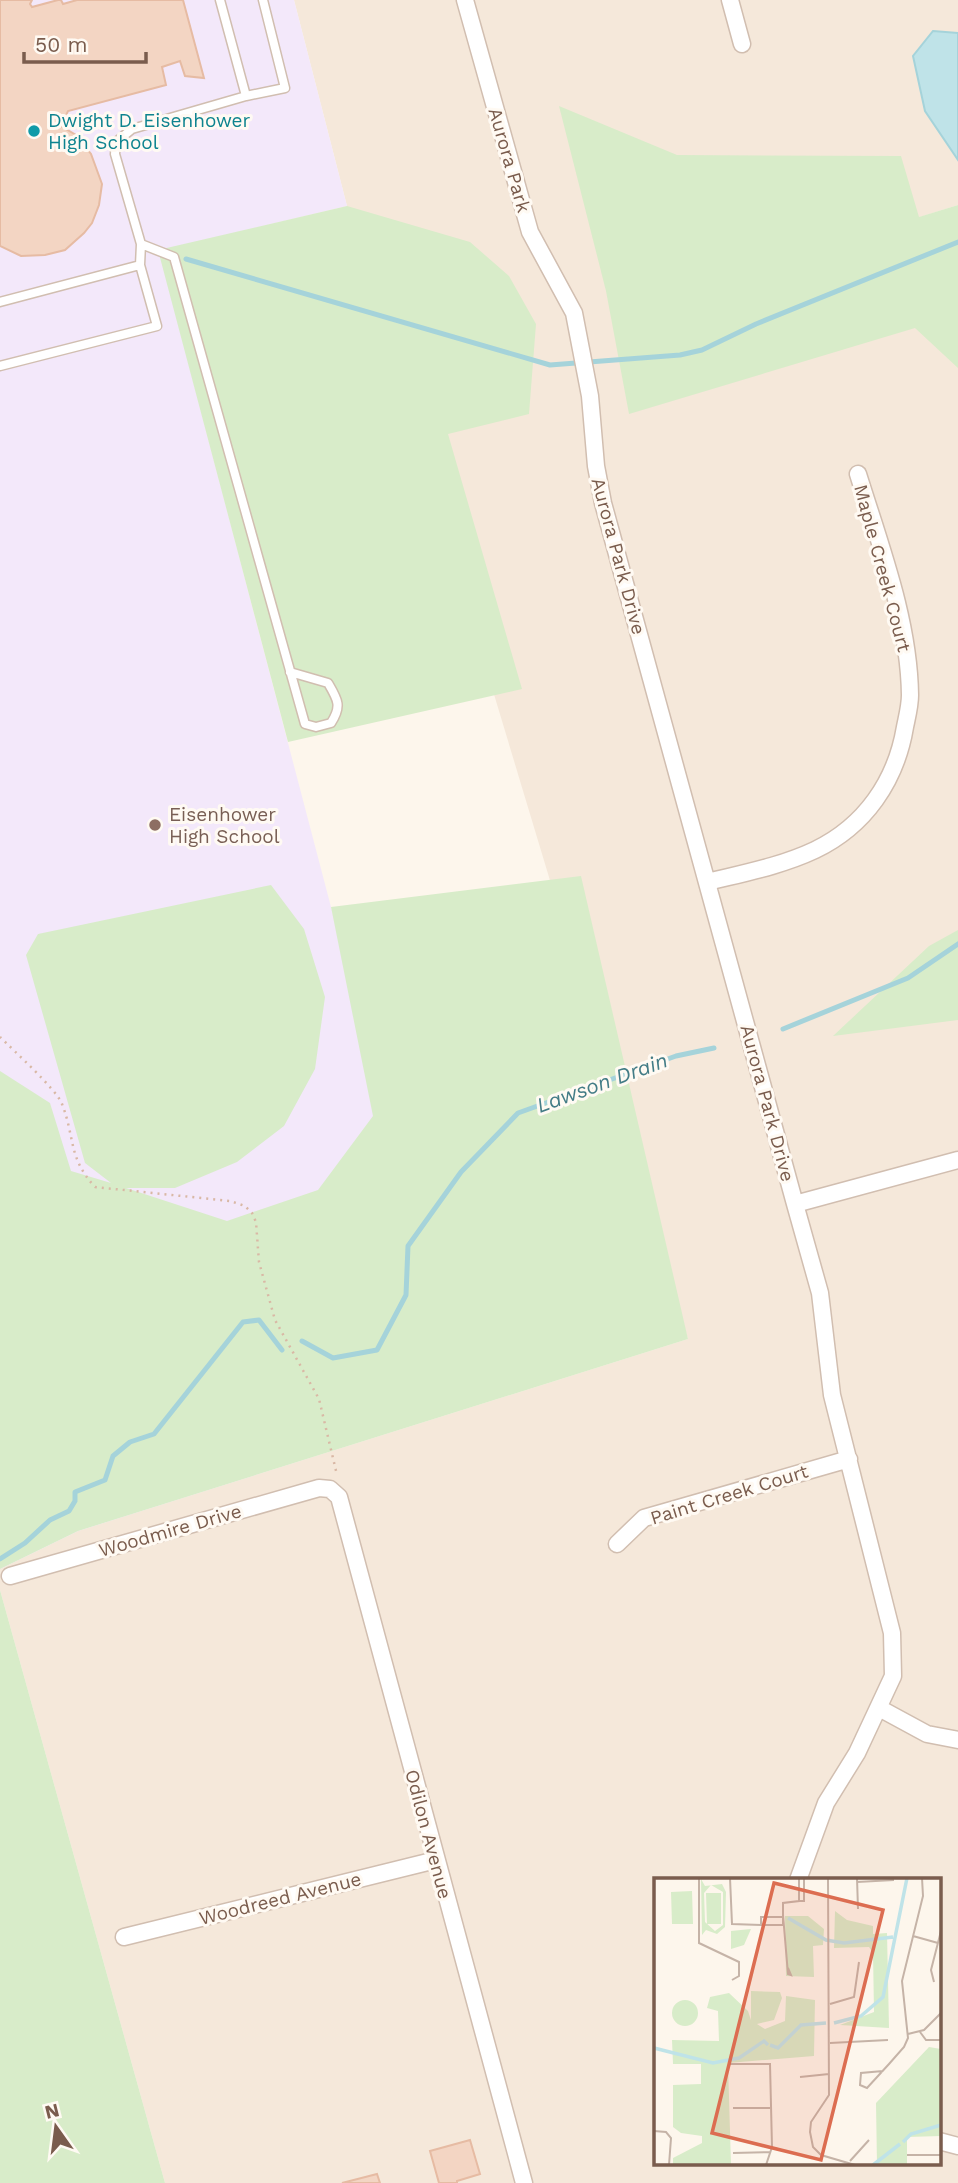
<svg xmlns="http://www.w3.org/2000/svg" width="958" height="2183" font-family="'Work Sans',sans-serif">
  <rect width="100%" height="100%" fill="#fdf6ec"/>
  <!-- residential -->
  <path fill="#f5e8da" fill-rule="evenodd" d="M294,0h664v205l-38,12 38,145v1821h-793l-165,-593v-21l78,-38 610,-192 -341,-1133zM655,1880h284v284h-284z"/>
  <!-- education -->
  <path fill="#f3e8fa" d="M0,0h294l53,206 -188,45 172,656 139,500 -392,124 -78,38z"/>
  <!-- green -->
  <path fill="#d8ecc9" d="M559,106l118,49 224,1 18,61 39,-12v163l-43,-40 -286,86 -23,-123z
    M347,206l123,36 39,34 27,48 -7,90 -81,20 74,255 -234,53 -130,-492z
    M581,876l107,463 -610,192 -78,38v-498l50,32 21,68 40,12 -26,-20 -59,-208 12,-21 233,-49 33,44 21,68 -10,72 -31,57 -47,36 -62,26h-49l101,33 91,-31 55,-74 -42,-209z
    M958,930v90l-125,16 96,-90z
    M0,1590l165,593h-165z"/>
  <!-- water -->
  <path fill="#bfe3e8" stroke="#a5d3da" stroke-width="2" d="M933,31l25,2v127l-33,-49 -12,-55z"/>
  <g fill="none" stroke-linecap="round" stroke-linejoin="round">
    <!-- stream -->
    <path stroke="#a5d3da" stroke-width="5" d="M186,259l364,106 130,-10 22,-5 54,-26 202,-82
      M783,1029l125,-51 50,-34
      M302,1341l31,17 44,-8 29,-55 2,-49 53,-74 57,-59 158,-57 38,-8
      M0,1559l25,-16 25,-23 19,-9 6,-10v-9l30,-12 8,-24 17,-14 24,-8 89,-112 16,-2 23,30"/>
  </g>
  <!-- building -->
  <path fill="#f3d5c3" stroke="#e6bba3" stroke-width="2" d="M0,0h32l-2,4 2,3 26,-7h3l2,4 14,-4h106l21,78 -19,-2 -5,-15 -18,6 4,18 -98,26 -7,15 15,9 15,19 11,30 -3,21 -7,18 -8,10 -19,17 -20,5 -24,1 -21,-10z
    M470,2140l10,34 -23,7v2h-18l-9,-32z
    M377,2174l3,9h-38z"/>
  <g fill="none" stroke-linecap="round" stroke-linejoin="round">
    <!-- service casing -->
    <g stroke="#d1beb0" stroke-width="11">
      <path id="service" d="M246,96l39,-8 -22,-88
        M141,244l33,13 131,467 11,3 15,-4c11,-17 7,-23 -3,-40l-38,-11
        M0,302l140,-37
        M0,366l157,-40 -17,-61 1,-21 -26,-90 1,-12 16,-13 114,-33 -26,-96"/>
    </g>
    <!-- minor casing -->
    <g stroke="#d1beb0" stroke-width="19">
      <path id="minor" d="M465,0l65,232 44,81 16,83 6,70 7,37 192,701 25,89 12,102 60,238 1,43 -36,77 -31,50 -28,77
        M730,0l12,44
        M708,882c36,-9 73,-16 107,-32 50,-24 81,-69 90,-123 2,-10 5,-21 5,-32 -1,-75 -30,-150 -52,-221
        M795,1204l163,-44
        M617,1544l27,-26 205,-59
        M10,1576l309,-88 11,1 9,8 185,686
        M879,1708l48,26 31,6
        M124,1937l312,-77
        M939,2141l19,5"/>
    </g>
    <!-- path -->
    <path stroke="#d9b8a5" stroke-width="2.5" stroke-dasharray="2 5" stroke-linecap="butt" d="M0,1037c12,12 58,54 62,67 13,33 6,54 33,83l135,14 15,5 7,7 4,9 3,40 16,58 44,79 18,76"/>
    <!-- service -->
    <use href="#service" stroke="#fff" stroke-width="8"/>
    <!-- minor -->
    <use href="#minor" stroke="#fff" stroke-width="16"/>
  </g>
  <!-- markers -->
  <circle fill="#0f9aa8" stroke="#fffaf3" stroke-width="2.5" cx="34" cy="131" r="7"/>
  <circle fill="#8d6e63" stroke="#fffaf3" stroke-width="2.5" cx="155" cy="825" r="7"/>
  <g text-anchor="middle" stroke-width="6" stroke-linejoin="round" paint-order="stroke">
    <!-- culture labels -->
    <g font-size="19" fill="#0d838f" stroke="#fffaf3" text-anchor="start">
      <text x="48" y="127">Dwight D. Eisenhower<tspan x="48" dy="22">High School</tspan></text>
    </g>
    <!-- street labels -->
    <g font-size="19" fill="#7a5c4d" stroke="#fffaf3">
      <text transform="translate(510 160) rotate(74)" y="7">Aurora Park</text>
      <text transform="translate(619 556) rotate(75)" y="7">Aurora Park Drive</text>
      <text transform="translate(883 568) rotate(75)" y="7">Maple Creek Court</text>
      <text transform="translate(768 1103) rotate(75)" y="7">Aurora Park Drive</text>
      <text transform="translate(729 1494) rotate(-17)" y="7">Paint Creek Court</text>
      <text transform="translate(170 1530) rotate(-16)" y="7">Woodmire Drive</text>
      <text transform="translate(429 1834) rotate(75)" y="7">Odilon Avenue</text>
      <text transform="translate(280 1898) rotate(-14)" y="7">Woodreed Avenue</text>
    </g>
    <!-- education labels -->
    <g font-size="19" fill="#785e54" stroke="#fffaf3" text-anchor="start">
      <text x="169" y="821">Eisenhower<tspan x="169" dy="22">High School</tspan></text>
    </g>
    <!-- water labels -->
    <g font-size="21" font-style="italic" fill="#437c86" stroke="#fffaf3">
      <text transform="translate(602 1083) rotate(-20)" y="7">Lawson Drain</text>
    </g>
  </g>
  <!-- overview -->
  <g transform="translate(654 1878)">
    <rect width="287" height="287" fill="#fdf6ec"/>
    <path d="M47,1l4,7 17,-2 4,8 -1,35 -8,7 -11,-4 -4,5zM57,7l12,7v33l-8,6 -10,-9 -1,-29zM38,13l1,33h-21l-1,-32zM52,15h15v31h-14zM181,33l12,9 26,6v8l14,-1 2,95 -49,-3 34,-13 -1,-59 -4,-6 -35,1zM131,38h23l16,13 -1,16 -10,1 1,31 -28,-1zM97,51l-7,16 -13,4v-18zM97,113l29,1 2,6 -8,22 -17,4 8,5 20,-8 1,-25 29,4 -1,56 -86,7 3,102h-58v-7l29,-15v-7l-21,-3 -8,-6v-42l28,-1v-20h-28l-1,-24 47,1 -1,-30 -11,-3 3,-11 19,-4 19,18 3,9zM18 135a13 13 0 1 1 26 0a13 13 0 1 1-26 0ZM275,169l12,2v87l-34,1v28h-30l-1,-62z" fill="#d8ecc9" fill-rule="evenodd"/>
    <path fill="none" stroke="#bfe3e8" stroke-width="3.5" d="M134,40l38,22 18,3 49,-6M180,145l27,-7 22,-19 24,-119M116,167l8,3 23,-23 25,-2M0,170l59,15 26,-5 25,-17 4,4M249,264l8,-8 30,-9M219,287l27,-21"/>
    <path fill="none" stroke="#c5b3a7" stroke-width="2" d="M45,0v65l40,19v14l-7,4M76,0l2,46 29,1h22v-22l16,-2v-23M174,0l1,217 -18,27 -1,10 3,15 8,8 34,10M203,0l1,31M203,4l37,-2M146,23h4v-23M129,37l5,59 3,1 -3,-7M107,47v-8h21M259,58l25,7M0,63v86M280,104l-3,-12 10,-39M176,126l24,-7 5,-35M266,154l6,8h15M254,156l16,-4 17,-17M176,165l58,-3M76,186h40l2,83 -6,18M229,193l-22,2 -1,12 7,3 22,-24 15,-17 4,-9 -6,-57 21,-85 -1,-18M146,199l29,-3M79,230h37M0,253l12,1 5,6 -2,27M79,275l38,-1M253,277h34M196,283l19,-21"/>
    <path fill="#dc6d51" fill-opacity="0.15" stroke="#dc6d51" stroke-width="3.5" d="M120,5l109,27 -62,250 -109,-27z"/>
    <rect width="287" height="287" fill="none" stroke="#7a5c4d" stroke-width="3.5"/>
  </g>
  <!-- north arrow -->
  <g transform="translate(56 2127) rotate(346)" stroke="#fffaf3" stroke-width="5" paint-order="stroke">
  <path d="M0-5L12 26L0 18L-12 26Z" fill="#7a5c4d"/>
  <text y="-10" font-size="19" font-weight="bold" text-anchor="middle" fill="#7a5c4d">N</text>
  </g>
  <!-- scale -->
  <path d="M24 52v10h122v-10" fill="none" stroke="#7a5c4d" stroke-width="3.5"/>
  <text x="35" y="52" font-size="21" fill="#7a5c4d" stroke="#fffaf3" stroke-width="5" paint-order="stroke">50 m</text>
</svg>
